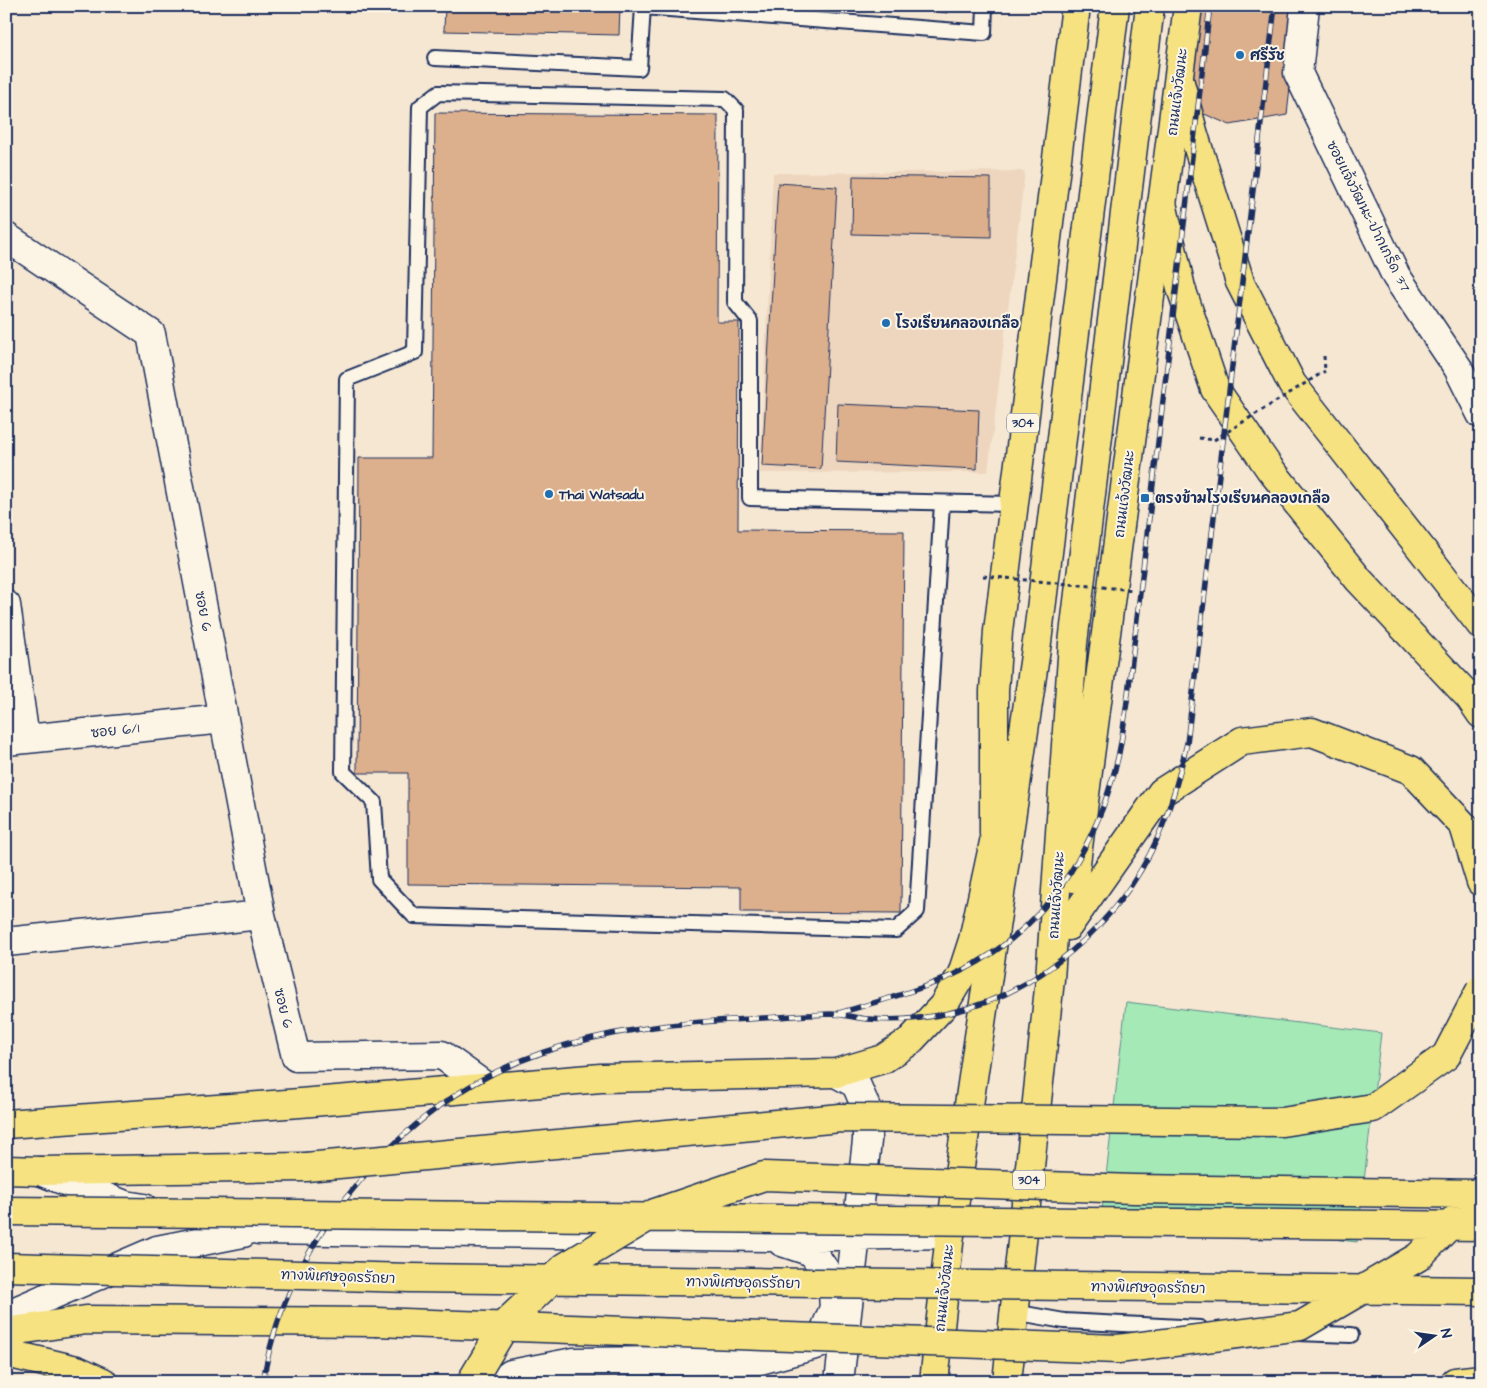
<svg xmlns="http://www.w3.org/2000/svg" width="1487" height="1388" font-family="'Architects Daughter','Playpen Sans Thai',sans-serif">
  <rect width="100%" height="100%" fill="#f6e7d3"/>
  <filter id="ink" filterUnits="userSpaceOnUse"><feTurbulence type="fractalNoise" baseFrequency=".02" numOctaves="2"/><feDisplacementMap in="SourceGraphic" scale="10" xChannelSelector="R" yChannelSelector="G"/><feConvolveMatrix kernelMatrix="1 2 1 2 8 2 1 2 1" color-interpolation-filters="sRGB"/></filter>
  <g filter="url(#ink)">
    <!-- built -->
    <path fill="#eed6be" d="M1025,171l-37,301 -228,1 13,-300z"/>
    <!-- green -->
    <path fill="#a4e9b6" stroke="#608c8a" d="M1126,1002l255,31 -24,209 -255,-31z"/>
    <!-- building -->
    <path fill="#dcaf8d" stroke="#1b2f5e" d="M445,6h175l-1,29 -175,-4z
      M898,6h50l-1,7z
      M1193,6h106l-12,109 -57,10 -49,-21z
      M435,113l283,2 -1,207h22l-1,208 166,1 -3,382 -160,-1v-25l-333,-3v-111h-51l2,-315h73z
      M853,176l138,2v59l-139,-3z
      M778,183l59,4 -16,282 -59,-3z
      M838,404l141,6 -2,59 -141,-7z"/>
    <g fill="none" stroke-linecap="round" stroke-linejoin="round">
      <!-- service casing -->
      <g stroke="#1b2f5e" stroke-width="18">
        <path id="service" d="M435,58l204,10 4,-61 341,26 1,-27
          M942,503l-25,408 -21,19 -482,-14 -35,-37 -5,-77 -31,-30 4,-393 68,-27 5,-245 18,-14 287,6 11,11 -1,192 15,19v177l263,6
          M1014,1312l50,9 136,7
          M1297,1333l54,2"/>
      </g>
      <!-- minor casing -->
      <g stroke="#1b2f5e" stroke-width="31">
        <path id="minor" d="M1305,6l-7,67 98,203 62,92 23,46
          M6,237l145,97 110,581 35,142 146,-2 43,31
          M6,605l19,134
          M6,741l218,-22
          M6,942l255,-27
          M836,1073l20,11 11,26v31l-28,241
          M40,1171l85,34 19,3
          M209,1221l50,9 508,7 183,-3
          M6,1315l151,-65 86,-17
          M500,1382l11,-8 63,-12 186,-2 59,-16 15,-36 -2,-28 -20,-28 -30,-10"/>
      </g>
      <!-- primary casing -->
      <g stroke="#1b2f5e" stroke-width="31">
        <path id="primary" d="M994,834v-143l4,-60 78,-625
          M1074,878l114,-872
          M934,1382l16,-148 87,-592 78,-636
          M1007,1382l43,-403 23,-336 77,-637"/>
      </g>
      <!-- motorway casing -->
      <g stroke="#1b2f5e" stroke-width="31">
        <path id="motorway" d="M1179,79l15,56 46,147 52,102 189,241
          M1162,203l19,85 34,101 55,80 89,111 111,118 11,16
          M1068,926l94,-134 80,-51 70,-9 99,38 53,56 17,56
          M6,1124l294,-21 301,-25 235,-5 47,-14 27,-18 33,-35 19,-32 11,-34 21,-98
          M6,1170l34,1 266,-4
          M6,1332l80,-12 290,2
          M6,1353l71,17 26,12
          M1455,1382l26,-3"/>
      </g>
      <!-- path -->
      <path stroke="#1b2f5e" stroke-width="3" stroke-dasharray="4 4" stroke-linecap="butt" d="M1324,356l1,15
        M1199,438l15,2"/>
      <!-- service -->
      <use href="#service" stroke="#fcf5e5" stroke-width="14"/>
      <!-- minor -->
      <use href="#minor" stroke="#fcf5e5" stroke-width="28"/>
      <!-- primary -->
      <use href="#primary" stroke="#f7e281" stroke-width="28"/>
      <!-- motorway -->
      <use href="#motorway" stroke="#f7e281" stroke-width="28"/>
      <!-- rail casing -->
      <g stroke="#1b2f5e" stroke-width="5.5">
        <path id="rail" d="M839,1013c47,-14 96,-26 139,-51 68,-39 112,-108 134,-182 9,-28 12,-57 16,-86l82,-688
          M263,1382c13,-82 54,-154 109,-215 105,-116 227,-141 377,-148 27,-2 55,-4 82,-5 12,0 24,4 37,5 26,2 55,0 81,-6 90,-19 171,-91 208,-174 14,-31 22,-63 30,-96l88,-737"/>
      </g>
      <!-- rail -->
      <use href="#rail" stroke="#fcf5e5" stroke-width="4" stroke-dasharray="11" stroke-linecap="butt"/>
      <!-- motorway-bridge casing -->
      <g stroke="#1b2f5e" stroke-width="31" stroke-linecap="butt">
        <path id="motorway-bridge" d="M306,1167l535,-49 441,4 91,-14 73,-52 35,-67
          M6,1211l1475,15
          M6,1267l404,11 1071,13
          M376,1322l742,27 182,-23 118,-69 63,-63
          M471,1382l36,-60 58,-55 90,-54 109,-37 370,13 347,5"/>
      </g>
      <!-- path-bridge -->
      <path stroke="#1b2f5e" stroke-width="3" stroke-dasharray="4 4" stroke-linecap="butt" d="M1214,440l111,-69
        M983,576l151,14"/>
      <!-- motorway-bridge -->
      <use href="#motorway-bridge" stroke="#f7e281" stroke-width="28"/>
    </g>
  </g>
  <!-- markers -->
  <g fill="#1f6fb2" stroke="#fcf5e5" stroke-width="2">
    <circle cx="1240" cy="55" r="5"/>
    <circle cx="886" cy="323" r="5"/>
    <circle cx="549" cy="494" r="5"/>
    <rect x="1140" y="493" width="10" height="10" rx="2.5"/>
  </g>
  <g text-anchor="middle" stroke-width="4" stroke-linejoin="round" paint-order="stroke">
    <!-- shield labels -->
    <g fill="#fcf5e5" stroke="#5e6a86" stroke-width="1">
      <rect x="1007" y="413.5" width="32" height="19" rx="4"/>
      <rect x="1013" y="1170.5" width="32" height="19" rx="4"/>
    </g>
    <g font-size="12" font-weight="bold" fill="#1b2f5e">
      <text x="1023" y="427">304</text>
      <text x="1029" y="1184">304</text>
    </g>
    <!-- poi labels -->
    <g font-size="14" font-weight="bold" fill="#1b2f5e" stroke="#fcf5e5" text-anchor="start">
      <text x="1250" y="60">ศรีรัช</text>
      <text x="896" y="328">โรงเรียนคลองเกลือ</text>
      <text x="559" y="499">Thai Watsadu</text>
      <text x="1155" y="503">ตรงข้ามโรงเรียนคลองเกลือ</text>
    </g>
    <!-- street labels -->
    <g font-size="14" fill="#1b2f5e" stroke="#fcf5e5">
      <text transform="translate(1177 92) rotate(-83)" y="5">ถนนแจ้งวัฒนะ</text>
      <text transform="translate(1369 216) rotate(63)" y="5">ซอยแจ้งวัฒนะ-ปากเกร็ด 37</text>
      <text transform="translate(1124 494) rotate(-83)" y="5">ถนนแจ้งวัฒนะ</text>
      <text transform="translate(204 611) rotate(79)" y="5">ซอย 6</text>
      <text transform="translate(115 730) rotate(-6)" y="5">ซอย 6/1</text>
      <text transform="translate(1056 895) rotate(-86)" y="5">ถนนแจ้งวัฒนะ</text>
      <text transform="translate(284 1008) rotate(76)" y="5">ซอย 6</text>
      <text transform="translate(338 1276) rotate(2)" y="5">ทางพิเศษอุดรรัถยา</text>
      <text transform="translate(743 1282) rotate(1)" y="5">ทางพิเศษอุดรรัถยา</text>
      <text transform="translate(1148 1287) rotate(1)" y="5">ทางพิเศษอุดรรัถยา</text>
      <text transform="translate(944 1288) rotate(-84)" y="5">ถนนแจ้งวัฒนะ</text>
    </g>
  </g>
  <!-- margin -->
  <rect width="1487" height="1388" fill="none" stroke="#fcf5e5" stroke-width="25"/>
  <rect x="12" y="12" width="1462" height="1363" fill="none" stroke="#1b2f5e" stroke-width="2" filter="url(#ink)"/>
  <!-- north arrow -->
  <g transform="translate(1434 1336) rotate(77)" stroke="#fcf5e5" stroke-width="4" paint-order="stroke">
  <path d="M0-4L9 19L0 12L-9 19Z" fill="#1b2f5e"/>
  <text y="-8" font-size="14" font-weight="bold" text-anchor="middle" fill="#1b2f5e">N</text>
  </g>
</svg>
